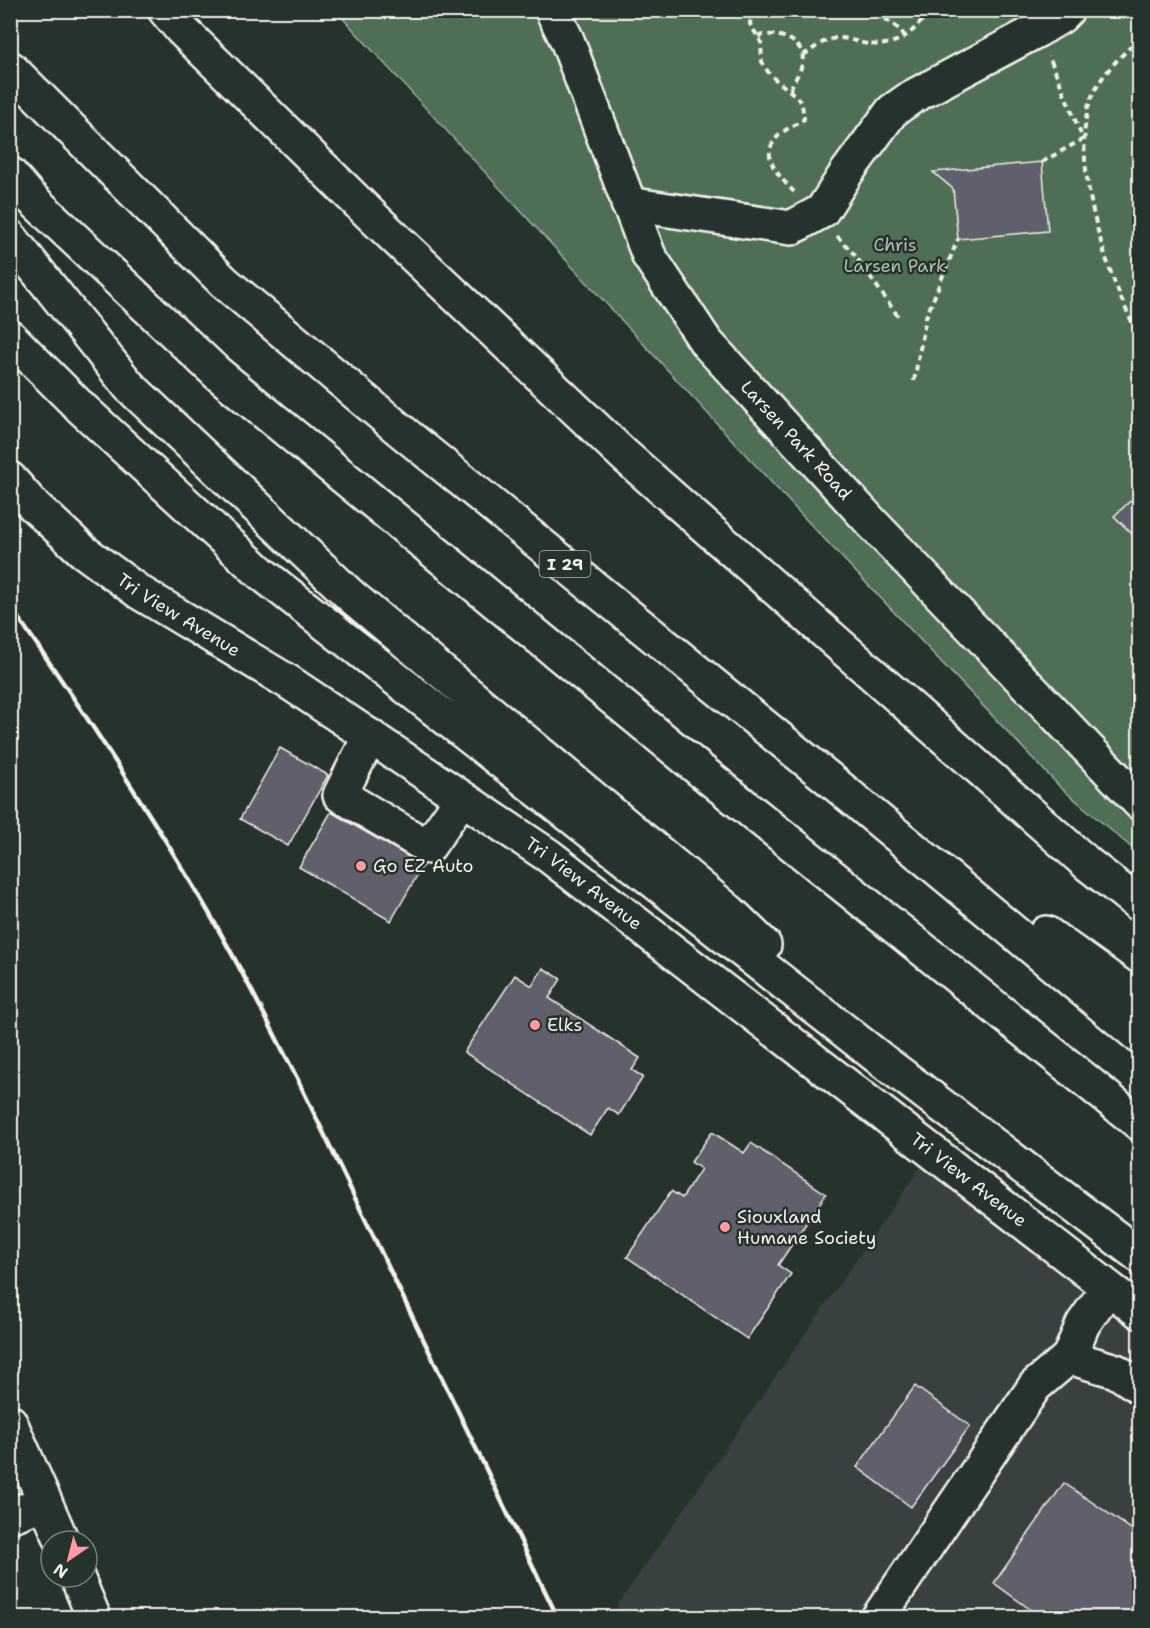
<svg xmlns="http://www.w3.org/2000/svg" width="1150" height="1628" font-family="'Shantell Sans',sans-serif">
  <rect width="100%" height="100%" fill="#26332d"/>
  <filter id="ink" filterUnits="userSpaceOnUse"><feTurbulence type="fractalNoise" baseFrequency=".0167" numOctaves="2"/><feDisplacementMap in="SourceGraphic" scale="12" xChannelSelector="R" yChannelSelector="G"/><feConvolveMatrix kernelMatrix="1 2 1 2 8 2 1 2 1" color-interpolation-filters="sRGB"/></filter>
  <g filter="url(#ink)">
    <!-- built -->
    <path fill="#374040" d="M924,1162l215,168v287l-516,1 -6,-12z"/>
    <!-- green -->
    <path fill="#4f6e57" stroke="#a2b0a0" stroke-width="1.5" d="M336,11h803v843l-79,-67 -265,-279z"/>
    <!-- building -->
    <path fill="#60606c" stroke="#f4f1e8" stroke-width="1.5" d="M1042,162l6,69 -90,8 -5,-50 -20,-17z
      M1140,492v50l-26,-26z
      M280,748l48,27 -40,71 -48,-27z
      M331,812l92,53 -32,56 -92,-54z
      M543,968l18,11 -12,19 91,60 -8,12 11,7 -24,38 -11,-7 -18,27 -126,-83 51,-77 17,11z
      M712,1132l32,21 7,-10 75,51 -48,71 13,9 -44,65 -120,-82 44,-66 11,7 19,-29 -10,-7z
      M915,1386l55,40 -59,81 -54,-40z
      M1064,1483l76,52v83h-98l-48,-35z"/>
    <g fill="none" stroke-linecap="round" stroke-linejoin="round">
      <!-- minor casing -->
      <g stroke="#f4f1e8" stroke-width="38">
        <g id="minor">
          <path id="s1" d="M552,10l15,30 82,216 57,86 166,181 268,280"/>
          <path d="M628,204l163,24 31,-17 25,-39 45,-61 20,-14 126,-67 22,-13 7,-7"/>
          <path id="s2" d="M10,479l20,23 53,49 56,41 151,91 259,173 591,456"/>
          <path d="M370,736l-30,59 88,52 34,-49"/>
          <path d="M1069,1357l14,-33 25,-36"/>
          <path d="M10,1422l52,119"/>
          <path d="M10,1516l35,-14"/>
          <path d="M77,1577l17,41"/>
          <path d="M878,1618l157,-232 34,-29 47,14 24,16"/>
        </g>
      </g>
      <!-- highway casing -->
      <g stroke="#f4f1e8" stroke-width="38">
        <path id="highway" d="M165,10l17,20 194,190 248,235 465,410 51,40
          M10,68l214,214 176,148 428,348 312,259
          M10,174l20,23 187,176 494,406 429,345
          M10,237l119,149 222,210 379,316 34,33
          M10,337l68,68 183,168 622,488 257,195
          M1046,933l94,67"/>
      </g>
      <!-- path -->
      <path stroke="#f4f1e8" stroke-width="4" stroke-dasharray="6 4.5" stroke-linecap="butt" d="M751,10l-1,14 11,18 1,20 8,13 26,21 6,8 2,15c-7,6 -15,8 -21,13 -28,21 -5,43 11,60
        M801,10l2,3 27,-3
        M867,10l5,5 12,3 18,13 2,7
        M758,36c18,-5 50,4 44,28 -2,10 -10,18 -12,27
        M1140,38c-18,17 -36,33 -47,56 -27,57 15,190 47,242
        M803,55c10,-5 18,-14 29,-16 8,-3 19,1 27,3 33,9 53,-6 71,-32
        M1042,162l41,-23 -34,-83
        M837,236l17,18 46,65
        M914,381l12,-64 32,-78"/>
      <!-- minor -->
      <use href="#minor" stroke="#26332d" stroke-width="33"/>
      <!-- highway -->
      <use href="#highway" stroke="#26332d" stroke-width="33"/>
      <!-- rail -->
      <path stroke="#f4f1e8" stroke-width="4.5" d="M10,606c68,96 132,194 192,295 34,57 64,117 95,177l261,540"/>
    </g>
  </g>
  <!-- markers -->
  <g fill="#ff9aa2" stroke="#26332d" stroke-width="2">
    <circle cx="361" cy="866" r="6"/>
    <circle cx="535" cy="1025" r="6"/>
    <circle cx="725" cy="1227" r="6"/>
  </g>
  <g text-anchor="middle" stroke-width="5" stroke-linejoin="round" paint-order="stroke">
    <!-- shield labels -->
    <rect fill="#26332d" stroke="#b6b8b0" stroke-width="1.5" x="539.5" y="551" width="51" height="26" rx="4.5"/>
    <g font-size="16" font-weight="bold" fill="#f4f1e8">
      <text x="565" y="570">I 29</text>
    </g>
    <!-- park labels -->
    <g font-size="18" fill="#b2bdae" stroke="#26332d">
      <text x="895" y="251">Chris<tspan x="895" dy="21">Larsen Park</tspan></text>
    </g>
    <!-- street labels -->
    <g font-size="18" fill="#f4f1e8" stroke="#26332d">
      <text dy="6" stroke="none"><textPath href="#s1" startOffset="501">Larsen Park Road</textPath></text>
      <text dy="6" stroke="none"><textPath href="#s2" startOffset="218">Tri View Avenue</textPath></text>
      <text dy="6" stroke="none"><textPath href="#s2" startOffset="704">Tri View Avenue</textPath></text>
      <text dy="6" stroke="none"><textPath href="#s2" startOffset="1190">Tri View Avenue</textPath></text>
    </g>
    <!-- poi labels -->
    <g font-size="18" fill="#f4f1e8" stroke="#26332d" text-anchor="start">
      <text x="373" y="872">Go EZ Auto</text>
      <text x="547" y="1031">Elks</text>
      <text x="737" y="1223">Siouxland<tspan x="737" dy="21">Humane Society</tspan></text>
    </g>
  </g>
  <!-- margin -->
  <rect width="1150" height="1628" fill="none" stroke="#26332d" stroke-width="36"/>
  <rect x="18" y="18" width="1114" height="1592" fill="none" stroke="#f4f1e8" stroke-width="2" filter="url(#ink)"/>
  <!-- north arrow -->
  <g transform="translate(69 1559) rotate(215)"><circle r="28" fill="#26332d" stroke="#787f78" stroke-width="1.5"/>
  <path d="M0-4.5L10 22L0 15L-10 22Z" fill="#ff9aa2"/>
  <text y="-9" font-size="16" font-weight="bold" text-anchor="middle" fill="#f4f1e8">N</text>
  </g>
</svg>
